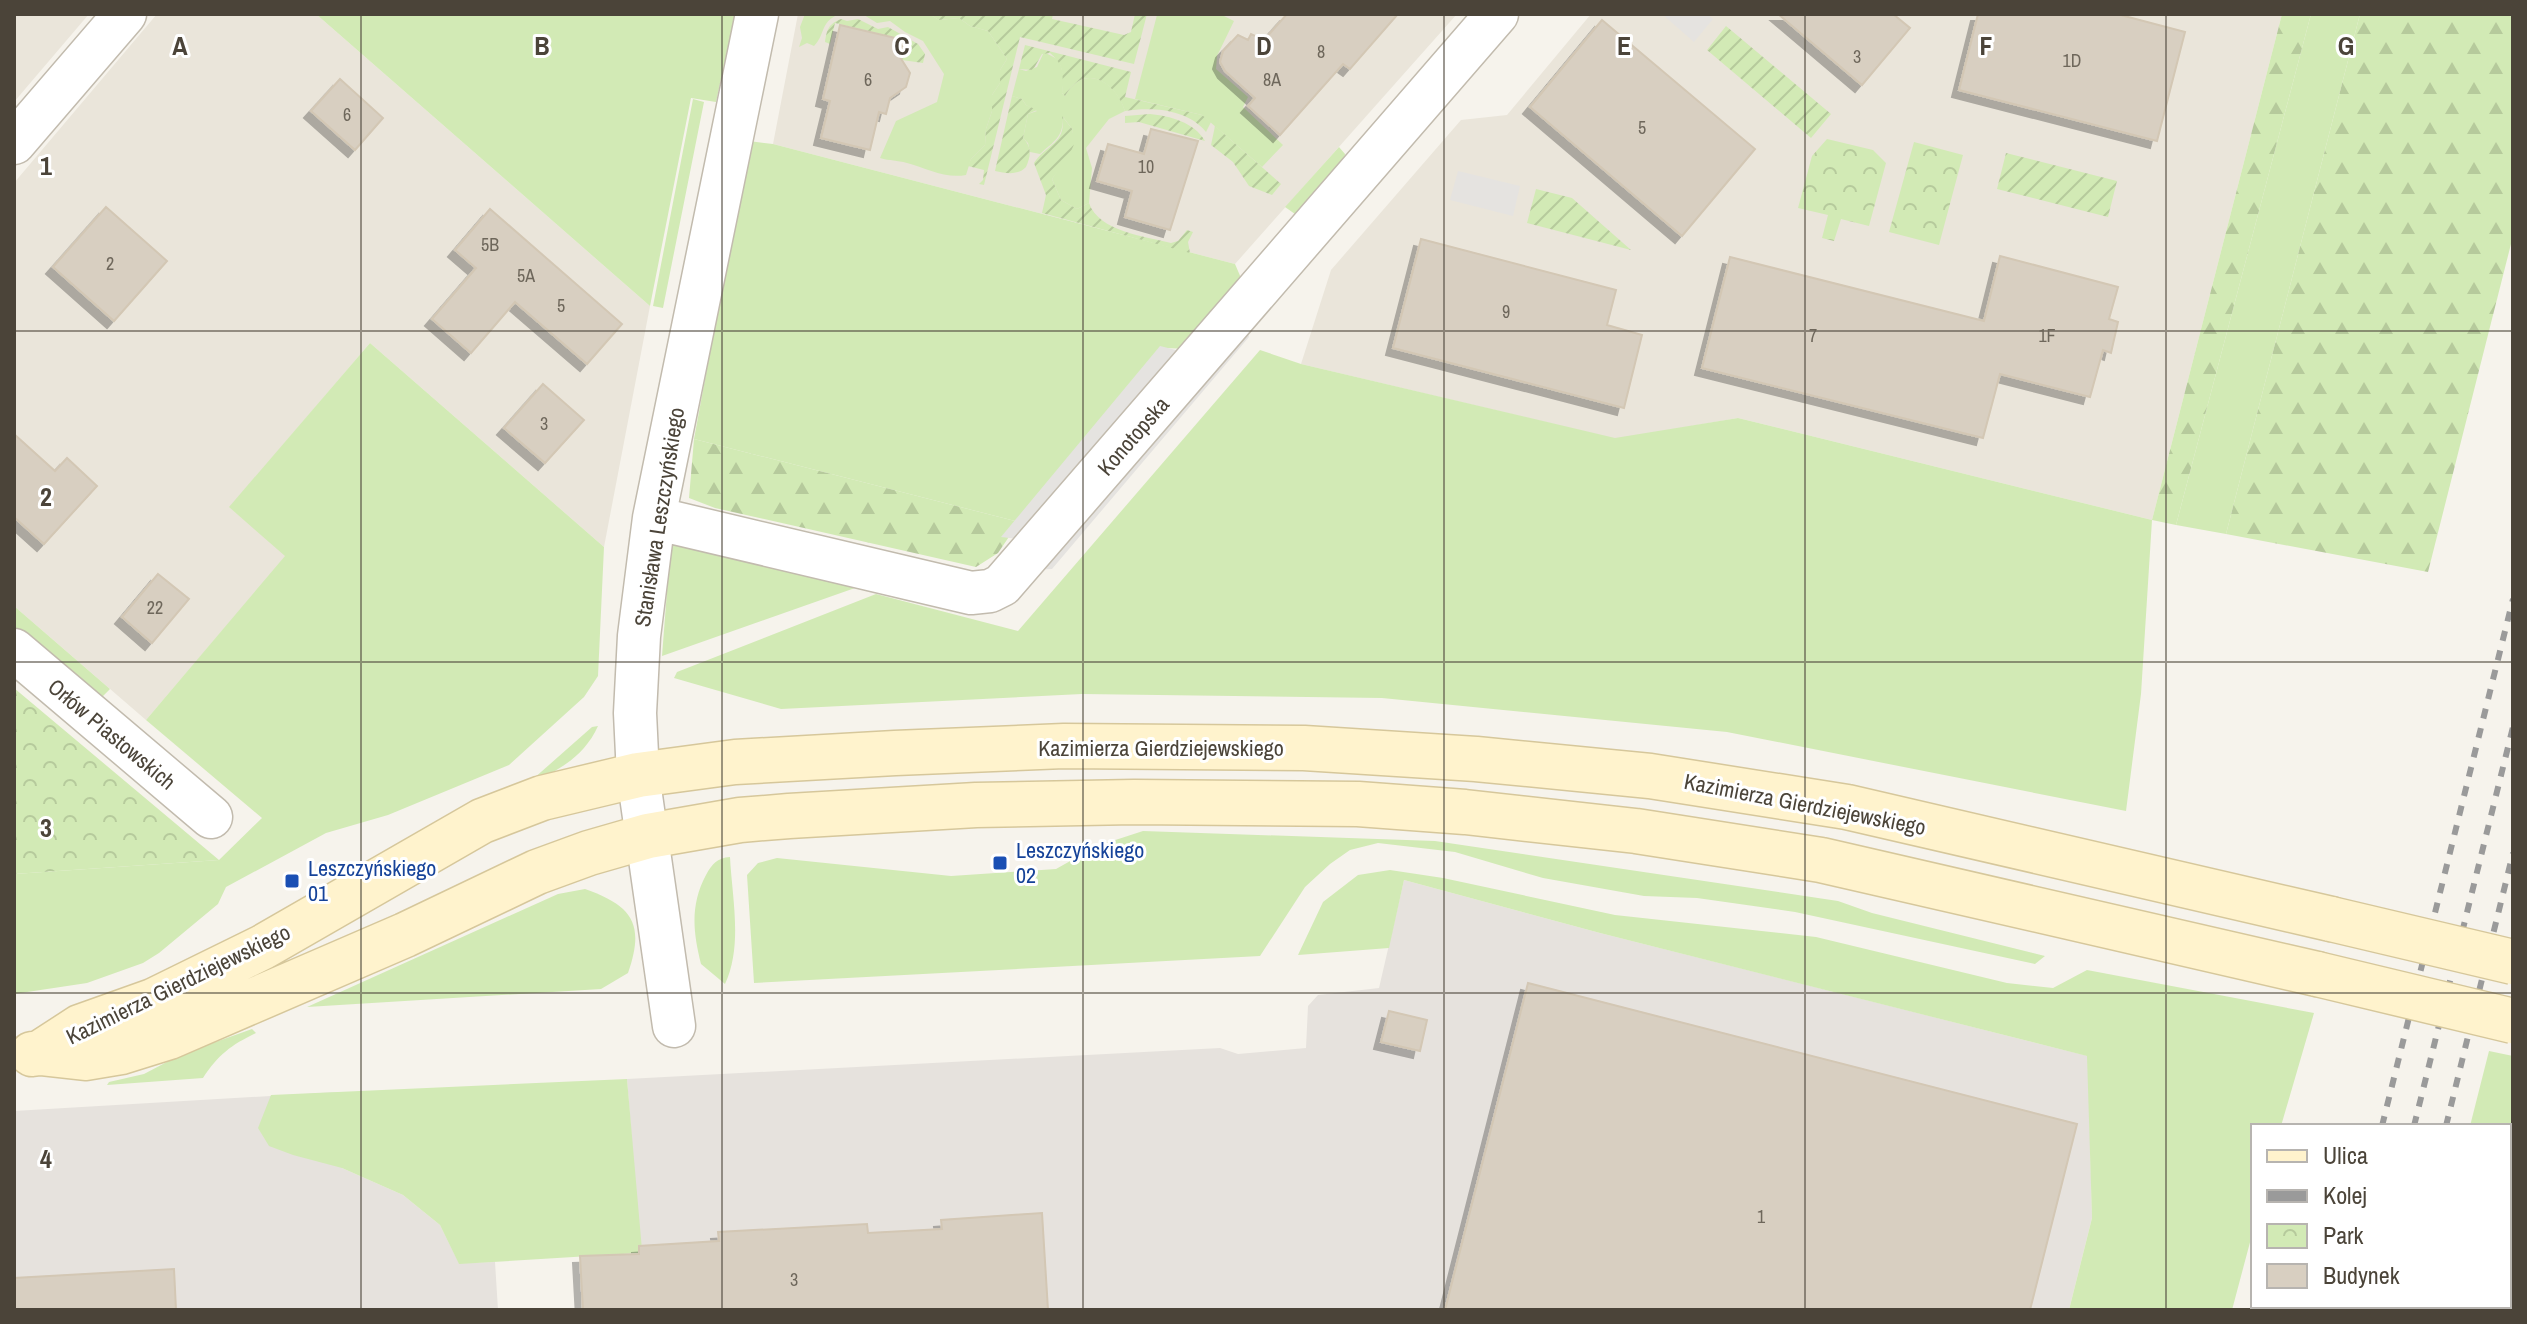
<svg xmlns="http://www.w3.org/2000/svg" width="2527" height="1324" font-family="'Archivo Narrow',sans-serif">
  <defs>
    <pattern id="forest-firs" width="22" height="20" patternUnits="userSpaceOnUse" patternTransform="scale(2)"><rect width="22" height="20" fill="#d2eab5"/><path d="M5 1l3.5 6h-7zM16 11l3.5 6h-7z" fill="#b6ca9c"/></pattern>
    <pattern id="park-crowns" width="20" height="18" patternUnits="userSpaceOnUse" patternTransform="scale(2)"><rect width="20" height="18" fill="#d2eab5"/><path d="M2 6a3 3 0 1 1 6 0M12 15a3 3 0 1 1 6 0" fill="none" stroke="#b6ca9c"/></pattern>
    <pattern id="garden-furrows" width="10" height="10" patternUnits="userSpaceOnUse" patternTransform="scale(2)"><rect width="10" height="10" fill="#d2eab5"/><path d="M-1 1l2-2M0 10L10 0M9 11l2-2" fill="none" stroke="#b6ca9c"/></pattern>
    <filter id="shadow"><feDropShadow dx="-7" dy="7" stdDeviation="0" flood-color="#0004"/></filter>
  </defs>
  <rect width="100%" height="100%" fill="#f6f3ec"/>
  <!-- residential -->
  <path fill="#eae5da" d="M14,14h75l-75,88z
    M157,14h159l334,292 -46,241 -234,-204 -140,164 56,49 -140,164 -132,-114v-423z
    M798,14h659l-222,250 -462,-120z
    M1591,14h691l-130,506 -414,-102 -122,21 -315,-75 30,-94 130,-150 46,-5z"/>
  <!-- industrial -->
  <path fill="#e6e2dd" d="M1404,880l196,53 488,123 4,162 -23,92h-1424l-18,-231 593,-31 18,6 68,-6 2,-42 10,-11 61,-7z
    M337,1092l5,76 61,27 37,30 19,38 36,-1 3,48h-484v-199z"/>
  <!-- grass -->
  <path fill="#d2eab5" d="M316,14h419l-19,88 -25,-4 -41,208z
    M805,14h34c-20,9 -13,20 -25,32l-7,-3 -8,4 3,-9 -2,-11z
    M849,14h80l10,6 20,-2 11,8 18,5 19,28 -7,11v13l-8,12v16l-6,18 -1,16 -14,14 -5,16c-21,4 -40,-7 -59,-12 -10,-3 -17,-2 -27,-5l16,-37 41,-19 7,-28 -21,-33 -18,-9 -15,-11 -13,2 -13,-8z
    M1165,14h55l14,7 -17,35 -1,13 32,28 -5,10 40,38 -21,22 -60,-52 -67,-16 22,-84z
    M2311,14h49l-134,520 -50,-9z
    M1044,52l15,8 5,17 -2,16 3,3c19,-34 51,-15 60,15l-16,8 -23,29 6,20 -3,35 -12,6 -16,-9 -9,-21 13,-20 8,-29 -10,-13c0,21 -9,24 -23,37l-10,-2 -2,-9 -5,-5 5,-24 9,-3 -11,-6 -4,-6 -10,-3 7,-27 7,2 11,-4z
    M693,99l11,3 -41,206 -10,-2z
    M749,141l24,3 462,120 9,21 -53,64 -28,-1 -144,174 -325,-83z
    M1339,147l6,7 -1,7 -40,55 -9,-2 -10,-7z
    M370,343l234,204 -6,129 -14,21 -75,68 -121,50 -62,18 -100,54 -8,17 -59,49 -16,10 -56,20 -73,11v-120l205,-14 43,-42 -116,-98 139,-164 -56,-49z
    M1260,350l41,14 314,74 123,-20 414,102 -11,174 -15,117 -399,-79 -345,-34 -300,-4 -301,15 -107,-31 3,-6 199,-78 142,37z
    M671,540l201,42 -210,74z
    M14,606l96,83 -12,12 -84,-73z
    M598,726c-15,33 -42,45 -74,61l68,-60z
    M1143,831l292,10 403,60 34,12 173,43 -10,8 -240,-52 -98,-14 -53,-2 -101,-18 -88,-26 -77,-9 -28,7 -20,14 -25,23 -45,69 -506,27 -7,-108 11,-12 19,-5 174,18 105,-7 41,-23z
    M730,857c2,41 13,88 -5,127l-24,-20c-8,-32 -11,-59 5,-89 6,-11 11,-17 24,-18z
    M1390,870l53,8 172,37 201,22 191,46 46,5 34,-18 227,43 -33,113h-28v105l-21,79h-163l23,-92 -5,-162 -487,-123 -196,-53 -15,68 -91,7 25,-53 35,-27z
    M585,889c48,17 60,35 43,84l-27,16 -294,18 251,-113z
    M252,1029l4,4c-25,12 -38,22 -53,45l-96,7 2,-3 35,-8 38,-20z
    M2489,1051l24,5v254h-89l1,-4h84v-180h-39z
    M627,1079l15,171h-3v3l-180,11 -19,-39 -37,-30 -61,-27 -49,-13 -24,-9 -11,-18 13,-33z"/>
  <!-- forest -->
  <path fill="url(#forest-firs)" d="M2282,14h29l-135,511 -24,-5z
    M2360,14h153v222l-85,336 -202,-38z
    M694,439l325,83 -21,31 -22,14 -261,-59 -26,-10z"/>
  <!-- park -->
  <path fill="url(#park-crowns)" d="M1827,139l46,11 13,13 -17,63 -28,-7 -7,22 -12,-3 6,-23 -30,-7 14,-52z
    M1914,142l49,13 -24,90 -50,-13z
    M14,688l205,172 -205,14z"/>
  <!-- garden -->
  <path fill="url(#garden-furrows)" d="M929,14h124l-1,5 72,16 7,-3 4,-18h12l-13,50 -114,-27 -36,148 -5,-1 4,-4 1,-10 -16,-4 3,-7 14,-14 1,-16 6,-18v-16l8,-12v-13l7,-11 -19,-28 -18,-5 -11,-8 -20,2z
    M841,19l6,2 11,-2 20,10 10,-2 30,17 7,10 -2,9 -21,-3 4,-20 -71,-17 -5,21 -5,-2c2,-12 3,-18 16,-23z
    M1726,26l105,88 -20,24 -104,-88z
    M1025,45l106,27 -6,25 77,18 9,7 -5,10c-19,-23 -53,-25 -81,-21 -10,-30 -41,-49 -60,-15l-3,-3c1,-17 3,-28 -12,-40l-8,1 -9,16 -14,-1z
    M1012,96l10,3 4,6 11,5 -9,4 -5,24c9,9 8,18 3,29 -8,9 -21,6 -31,4z
    M1150,114c20,2 44,8 55,27l-66,-19 -14,1v-7z
    M1062,116l11,14 -1,6 3,5c-4,14 -14,26 -23,38l9,21 16,9 12,-6c10,29 56,33 82,40l7,-2 9,-11 6,2 -5,10 2,11 -148,-40 4,-18 -12,-32c12,-19 33,-19 28,-47z
    M1215,126l66,58 -9,11 -23,-9 -16,-24 -22,-17z
    M2006,153l111,28 -9,36 -111,-28z
    M1536,189l36,9 59,52 -104,-27z"/>
  <!-- parking -->
  <path fill="#e5e3e0" d="M1662,14h45l6,5 -19,23z
    M1458,171l62,15 -7,30 -63,-16z
    M1245,320l4,17 -197,232 -22,1z
    M1160,346l28,7 -160,187 -27,-3z"/>
  <!-- building -->
  <path fill="#d8cfc1" stroke="#d3c7b4" stroke-width="2" filter="url(#shadow)" d="M1287,14h111l-48,55 -7,-5 -63,71 -32,-29 7,-8 -30,-27 -5,-9 3,-11 15,-16 10,5 3,-6 13,6z
    M1778,14h115l17,14 -48,57z
    M1978,14h139l68,18 -28,109 -198,-51z
    M1602,20l153,129 -73,87 -152,-129z
    M840,25l64,15 -4,17 10,16 -4,14 -16,11 -4,16 -7,-2 -9,38 -49,-12 9,-37 -7,-2z
    M340,79l43,39 -28,32 -44,-39z
    M1151,129l47,12 -28,89 -45,-13 7,-26 -35,-10 11,-37 36,10z
    M106,207l61,54 -53,60 -61,-54z
    M490,209l132,115 -35,40 -72,-62 -44,51 -39,-34 44,-51 -21,-18z
    M1421,239l195,51 -9,35 35,10 -18,73 -231,-60z
    M2000,256l118,31 -9,32 9,3 -7,31 -8,-3 -13,47 -90,-23 -17,64 -281,-70 28,-111 254,64z
    M543,384l41,36 -39,43 -41,-35z
    M14,434l41,37 12,-13 30,28 -53,58 -30,-27z
    M158,574l31,25 -37,44 -30,-26z
    M1528,983l549,141 -47,186h-585z
    M1389,1011l38,9 -7,31 -39,-9z
    M1042,1213l6,97h-465l-3,-54 59,-2v-8l80,-5 -1,-9 149,-8 1,9 74,-4 -1,-9z
    M174,1269l2,41h-162v-32z"/>
  <g fill="none" stroke-linecap="round" stroke-linejoin="round">
    <!-- street casing -->
    <g stroke="#c2bbae" stroke-width="45">
      <path id="street" d="M14,143l111,-129
        M654,518l317,75 19,-2 12,-6 495,-571
        M14,650l197,167
        M674,1026l-36,-251 -3,-62 4,-77 15,-118 103,-504"/>
    </g>
    <!-- secondary casing -->
    <g stroke="#d6c79b" stroke-width="47">
      <path id="secondary" d="M40,1053l40,-26 73,-26 110,-54 219,-126 60,-23 96,-23 97,-13 160,-9 169,-7 240,2 172,11 174,17 197,31 484,112
        M32,1054l8,-1 45,5 36,-6 48,-15 236,-102 132,-63 52,-19 59,-17 92,-16 49,-4 187,-11 158,-3 224,2 107,8 171,19 185,29 496,114"/>
    </g>
    <!-- street -->
    <use href="#street" stroke="#fff" stroke-width="42"/>
    <!-- secondary -->
    <use href="#secondary" stroke="#fff3cd" stroke-width="44"/>
    <!-- rail -->
    <path stroke="#9a9a9a" stroke-width="6" stroke-dasharray="10 10" stroke-linecap="butt" d="M2382,1126l131,-527
      M2414,1126l99,-399
      M2446,1126l67,-273
      M2337,1310l1,-4
      M2368,1310l1,-4
      M2400,1310l1,-4"/>
    <!-- secondary-bridge casing -->
    <g stroke="#d6c79b" stroke-width="47" stroke-linecap="butt">
      <path id="secondary-bridge" d="M2331,919l182,43
        M2317,974l196,47"/>
    </g>
    <!-- secondary-bridge -->
    <use href="#secondary-bridge" stroke="#fff3cd" stroke-width="44"/>
  </g>
  <!-- grid -->
  <path fill="none" stroke="#4b4439" stroke-width="2" stroke-opacity="0.55" d="M361,14v1296M722,14v1296M1083,14v1296M1444,14v1296M1805,14v1296M2166,14v1296M14,331h2499M14,662h2499M14,993h2499"/>
  <!-- markers -->
  <g fill="#1a4fb4" stroke="#fff" stroke-width="3">
    <rect x="992" y="855" width="16" height="16" rx="4"/>
    <rect x="284" y="873" width="16" height="16" rx="4"/>
  </g>
  <g text-anchor="middle" stroke-width="6" stroke-linejoin="round" paint-order="stroke">
    <!-- number labels -->
    <g font-size="18" fill="#6e675b">
      <text x="1321" y="58">8</text>
      <text x="1857" y="63">3</text>
      <text x="2072" y="67">1D</text>
      <text x="868" y="86">6</text>
      <text x="1272" y="86">8A</text>
      <text x="347" y="121">6</text>
      <text x="1642" y="134">5</text>
      <text x="1146" y="173">10</text>
      <text x="490" y="251">5B</text>
      <text x="110" y="270">2</text>
      <text x="526" y="282">5A</text>
      <text x="561" y="312">5</text>
      <text x="1506" y="318">9</text>
      <text x="1813" y="342">7</text>
      <text x="2047" y="342">1F</text>
      <text x="544" y="430">3</text>
      <text x="155" y="614">22</text>
      <text x="1761" y="1223">1</text>
      <text x="794" y="1286">3</text>
    </g>
    <!-- street labels -->
    <g font-size="22" fill="#4b4439" stroke="#fff">
      <text transform="translate(1133 436) rotate(-49)" y="8">Konotopska</text>
      <text transform="translate(659 517) rotate(-81)" y="8">Stanisława Leszczyńskiego</text>
      <text transform="translate(112 734) rotate(40)" y="8">Orłów Piastowskich</text>
      <text x="1161" y="756">Kazimierza Gierdziejewskiego</text>
      <text transform="translate(1805 804) rotate(11)" y="8">Kazimierza Gierdziejewskiego</text>
      <text transform="translate(178 984) rotate(-26)" y="8">Kazimierza Gierdziejewskiego</text>
    </g>
    <!-- transit labels -->
    <g font-size="22" fill="#164399" stroke="#fff" text-anchor="start">
      <text x="1016" y="858">Leszczyńskiego<tspan x="1016" dy="25">02</tspan></text>
      <text x="308" y="876">Leszczyńskiego<tspan x="308" dy="25">01</tspan></text>
    </g>
  </g>
  <g font-size="26" text-anchor="middle" font-weight="bold" fill="#4b4439" stroke="#fff" stroke-width="6" stroke-linejoin="round" paint-order="stroke">
    <text x="180" y="55">A</text>
    <text x="542" y="55">B</text>
    <text x="902" y="55">C</text>
    <text x="1264" y="55">D</text>
    <text x="1624" y="55">E</text>
    <text x="1986" y="55">F</text>
    <text x="2346" y="55">G</text>
    <text x="46" y="175">1</text>
    <text x="46" y="506">2</text>
    <text x="46" y="837">3</text>
    <text x="46" y="1168">4</text>
  </g>
  <!-- border -->
  <rect width="2527" height="1324" fill="none" stroke="#4b4439" stroke-width="32"/>
  <!-- legend -->
  <rect x="2251" y="1124" width="260" height="184" fill="#ffffff" stroke="#b7b4b0" stroke-width="2"/>
  <rect x="2267" y="1150" width="40" height="12" fill="#fff3cd" stroke="#b7b4b0" stroke-width="2"/>
  <text x="2323" y="1164" font-size="24" fill="#4b4439">Ulica</text>
  <rect x="2267" y="1190" width="40" height="12" fill="#9a9a9a" stroke="#b7b4b0" stroke-width="2"/>
  <text x="2323" y="1204" font-size="24" fill="#4b4439">Kolej</text>
  <rect x="2267" y="1224" width="40" height="24" fill="url(#park-crowns)" stroke="#b7b4b0" stroke-width="2"/>
  <text x="2323" y="1244" font-size="24" fill="#4b4439">Park</text>
  <rect x="2267" y="1264" width="40" height="24" fill="#d8cfc1" stroke="#b7b4b0" stroke-width="2"/>
  <text x="2323" y="1284" font-size="24" fill="#4b4439">Budynek</text>
</svg>
